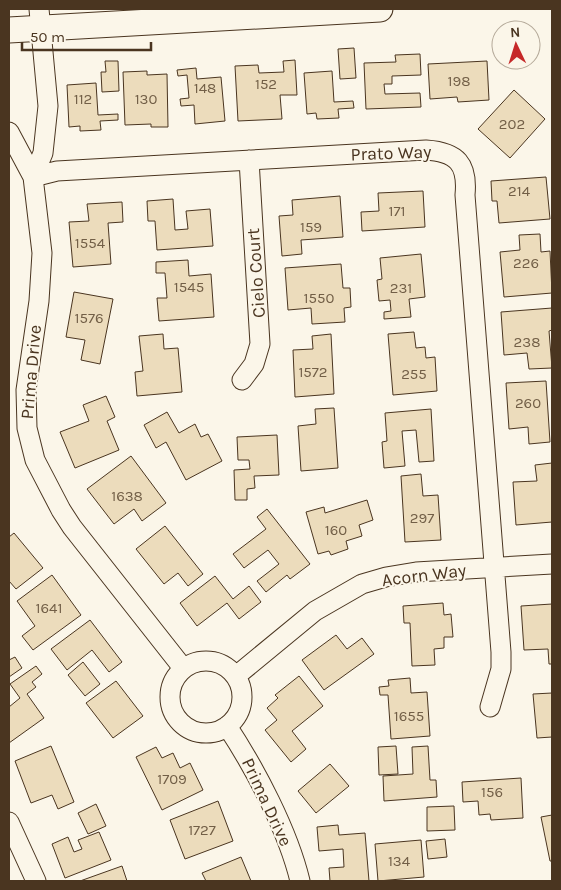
<svg xmlns="http://www.w3.org/2000/svg" width="561" height="890" font-family="Karla,sans-serif">
  <rect width="100%" height="100%" fill="#fbf6e9"/>
  <!-- building -->
  <path fill="#ecdcbc" stroke="#4a3520" d="M354,48l2,30 -16,1 -2,-30z
    M420,54l1,21 -29,1v8h-8l1,10 35,-1 1,14 -55,2 -2,-46 32,-1 -1,-7z
    M295,60l2,35h-17l2,24 -44,2 -3,-55 23,-1 1,8 25,-1 -1,-11z
    M105,61h13l1,30 -17,1 -1,-20h5z
    M487,61l2,39 -31,2 -1,-5 -27,2 -2,-35z
    M196,68l1,11 24,-2 4,44 -30,3 -1,-19 -13,1 -1,-7 9,-1 -2,-23 -9,1 -1,-6z
    M147,71v4l20,-1 1,53h-17v-3l-26,1 -2,-53z
    M332,71l2,31 19,-1 1,7 -16,1 1,9 -22,1 -1,-6 -9,1 -3,-41z
    M96,83l2,32 20,-1v6l-18,1 1,9 -21,1v-5l-11,1 -2,-42z
    M514,90l31,29 -35,39 -32,-29z
    M546,177l4,42 -51,4 -2,-22h-5l-1,-20z
    M423,191l2,36 -63,4 -1,-19 18,-1 -1,-18z
    M340,196l3,41 -42,3 1,14 -20,2 -3,-40 14,-1 -1,-15z
    M173,199l2,31 13,-1 -2,-18 24,-2 3,37 -56,4 -2,-29h-7l-1,-20z
    M122,202l1,20 -15,1 3,41 -38,3 -4,-45 20,-1 -2,-17z
    M540,234l1,18 9,-1 2,42 -48,4 -4,-45 20,-2 -1,-15z
    M421,254l4,43 -16,2 2,18 -27,2v-7l7,-1 -1,-11 -11,1 -2,-21 5,-1 -2,-21z
    M188,260l1,16 22,-2 3,43 -55,4 -2,-23h10l-2,-25h-9v-11z
    M341,264l2,24h7l1,19 -7,1 1,14 -33,2 -1,-16 -23,2 -3,-42z
    M74,292l39,7 -13,65 -19,-4 4,-20 -19,-3z
    M552,308v22l-3,1 3,37 -23,1 -2,-16 -23,2 -3,-43z
    M414,332l2,16 9,-1 1,11 9,-1 2,34 -44,4 -5,-61z
    M163,334l1,15 14,-1 4,44 -45,4 -2,-24 8,-1 -4,-35z
    M331,334l3,60 -39,3 -2,-47 20,-1 -1,-13z
    M546,381l4,61 -21,2 -1,-17 -19,2 -3,-46z
    M106,396l9,21 -8,4 12,29 -44,18 -15,-36 29,-11 -6,-16z
    M334,408l4,60 -37,3 -3,-45 18,-2 -1,-15z
    M431,409l3,52 -15,1 -3,-32 -14,1 3,35 -21,2 -2,-26 5,-1 -2,-28z
    M167,412l12,21 16,-9 6,13 7,-3 14,27 -36,19 -20,-38 -10,6 -12,-23z
    M277,435l2,40 -25,1 1,12 -8,1v11h-12l-1,-30 16,-1 -1,-9h-11l-1,-23z
    M131,456l35,47 -24,18 -8,-12 -20,15 -27,-35z
    M552,463v59l-36,3 -3,-43 24,-1 -2,-16z
    M421,474l2,22 15,-1 3,45 -36,2 -4,-66z
    M367,500l6,20 -14,5 3,11 -16,5 2,8 -17,6 -2,-4 -11,3 -12,-42 18,-5 1,6z
    M267,509l43,55 -20,15 -3,-4 -21,17 -9,-11 22,-17 -11,-14 -24,18 -11,-14 33,-25 -9,-12z
    M165,526l38,48 -15,12 -10,-13 -14,11 -28,-35z
    M14,533l29,35 -27,21 -7,-8v-44z
    M52,575l29,40 -48,35 -11,-14 13,-10 -18,-25z
    M215,576l18,23 16,-13 12,16 -22,17 -12,-16 -30,23 -17,-23z
    M443,603l1,12 7,-1 2,23h-9v11l-10,1 1,16 -23,1 -2,-43h-6l-1,-17z
    M552,604v60h-3l-1,-15 -24,1 -3,-44z
    M90,620l32,42 -13,10 -17,-22 -25,20 -16,-21z
    M336,635l11,14 15,-11 12,16 -50,36 -22,-30z
    M15,657l7,11 -13,9v-17z
    M83,662l17,22 -15,12 -17,-21z
    M36,666l6,8 -10,8 4,5 -9,7 17,24 -35,25v-36l11,-9 -10,-14z
    M299,676l24,30 -31,25 14,18 -15,13 -26,-32 12,-10 -10,-12 11,-10 -3,-3z
    M410,678l1,15 16,-1 3,44 -39,3 -3,-44h-8l-1,-8 10,-1 -1,-6z
    M116,681l27,35 -30,22 -27,-35z
    M552,693v44l-15,1 -4,-44z
    M51,746l23,56 -16,7 -6,-14 -21,8 -16,-42z
    M396,746l2,28 -19,1 -1,-28z
    M428,746l2,34h6l1,17 -53,4 -1,-25 30,-2 -1,-27z
    M156,747l6,11 11,-5 7,15 10,-5 13,27 -41,20 -26,-53z
    M330,764l19,22 -33,27 -18,-22z
    M521,778l2,40 -32,2 -1,-6 -11,1 -1,-14 -15,1 -1,-20z
    M218,801l15,40 -48,18 -15,-39z
    M96,804l10,22 -18,8 -10,-21z
    M454,806l1,24 -28,1v-24z
    M552,815v46h-2l-9,-44z
    M338,825l1,10 26,-2 4,48h-39l-1,-13 15,-1 -1,-18 -24,2 -2,-24z
    M99,832l12,28 -46,18 -13,-34 16,-7 6,15 8,-3 -4,-9z
    M445,839l2,18 -19,2 -2,-18z
    M421,840l3,37 -46,4 -3,-37z
    M241,857l10,24h-45l-4,-8z
    M122,866l5,15h-47z"/>
  <g fill="none" stroke-linecap="round" stroke-linejoin="round">
    <!-- minor casing -->
    <g stroke="#4a3520" stroke-width="21">
      <path id="minor" d="M9,132l24,45 9,76 -3,48 -13,89 1,38 8,32 26,50 11,17 111,141
        M33,177l24,-6 369,-21c31,2 42,14 39,45l36,457v17l-11,38
        M33,177l10,-24 5,-47 -9,-97
        M242,380l12,-16 6,-20 -11,-184
        M170 697a36 36 0 1 1 72 0a36 36 0 1 1-72 0Z
        M236,676l79,-65 47,-27 24,-7 30,-5 136,-8
        M227,726c29,44 61,105 73,155
        M9,822l27,59"/>
    </g>
    <!-- major casing -->
    <g stroke="#4a3520" stroke-width="27">
      <path id="major" d="M9,30l371,-21"/>
    </g>
    <!-- minor -->
    <use href="#minor" stroke="#fbf6e9" stroke-width="19"/>
    <!-- major -->
    <use href="#major" stroke="#fbf6e9" stroke-width="25"/>
  </g>
  <g text-anchor="middle" stroke-width="4" stroke-linejoin="round" paint-order="stroke">
    <!-- number labels -->
    <g font-size="15" fill="#725f47">
      <text x="459" y="86">198</text>
      <text x="266" y="89">152</text>
      <text x="205" y="93">148</text>
      <text x="83" y="104">112</text>
      <text x="146" y="104">130</text>
      <text x="512" y="129">202</text>
      <text x="519" y="196">214</text>
      <text x="397" y="216">171</text>
      <text x="311" y="232">159</text>
      <text x="90" y="248">1554</text>
      <text x="526" y="268">226</text>
      <text x="189" y="292">1545</text>
      <text x="401" y="293">231</text>
      <text x="319" y="303">1550</text>
      <text x="89" y="323">1576</text>
      <text x="527" y="347">238</text>
      <text x="313" y="377">1572</text>
      <text x="414" y="379">255</text>
      <text x="528" y="408">260</text>
      <text x="127" y="501">1638</text>
      <text x="422" y="523">297</text>
      <text x="336" y="535">160</text>
      <text x="49" y="613">1641</text>
      <text x="409" y="721">1655</text>
      <text x="172" y="784">1709</text>
      <text x="492" y="797">156</text>
      <text x="202" y="835">1727</text>
      <text x="399" y="866">134</text>
    </g>
    <!-- street labels -->
    <g font-size="18" fill="#4a3520" stroke="#fbf6e9">
      <text transform="translate(391 153) rotate(-2)" y="6">Prato Way</text>
      <text transform="translate(256 273) rotate(-94)" y="6">Cielo Court</text>
      <text transform="translate(31 372) rotate(-85)" y="6">Prima Drive</text>
      <text transform="translate(424 575) rotate(-7)" y="6">Acorn Way</text>
      <text transform="translate(267 802) rotate(65)" y="6">Prima Drive</text>
    </g>
  </g>
  <!-- border -->
  <rect width="561" height="890" fill="none" stroke="#4a3520" stroke-width="20"/>
  <!-- north arrow -->
  <g transform="translate(516 45) rotate(356)"><circle r="24" fill="#fbf6e9" stroke="#b4a999"/>
  <path d="M0-4L9 19L0 12L-9 19Z" fill="#c62828"/>
  <text y="-8" font-size="14" font-weight="bold" text-anchor="middle" fill="#4a3520">N</text>
  </g>
  <!-- scale -->
  <path d="M22 42v8h129v-8" fill="none" stroke="#4a3520" stroke-width="2.5"/>
  <text x="30" y="42" font-size="15" fill="#4a3520" stroke="#fbf6e9" stroke-width="4" paint-order="stroke">50 m</text>
</svg>
